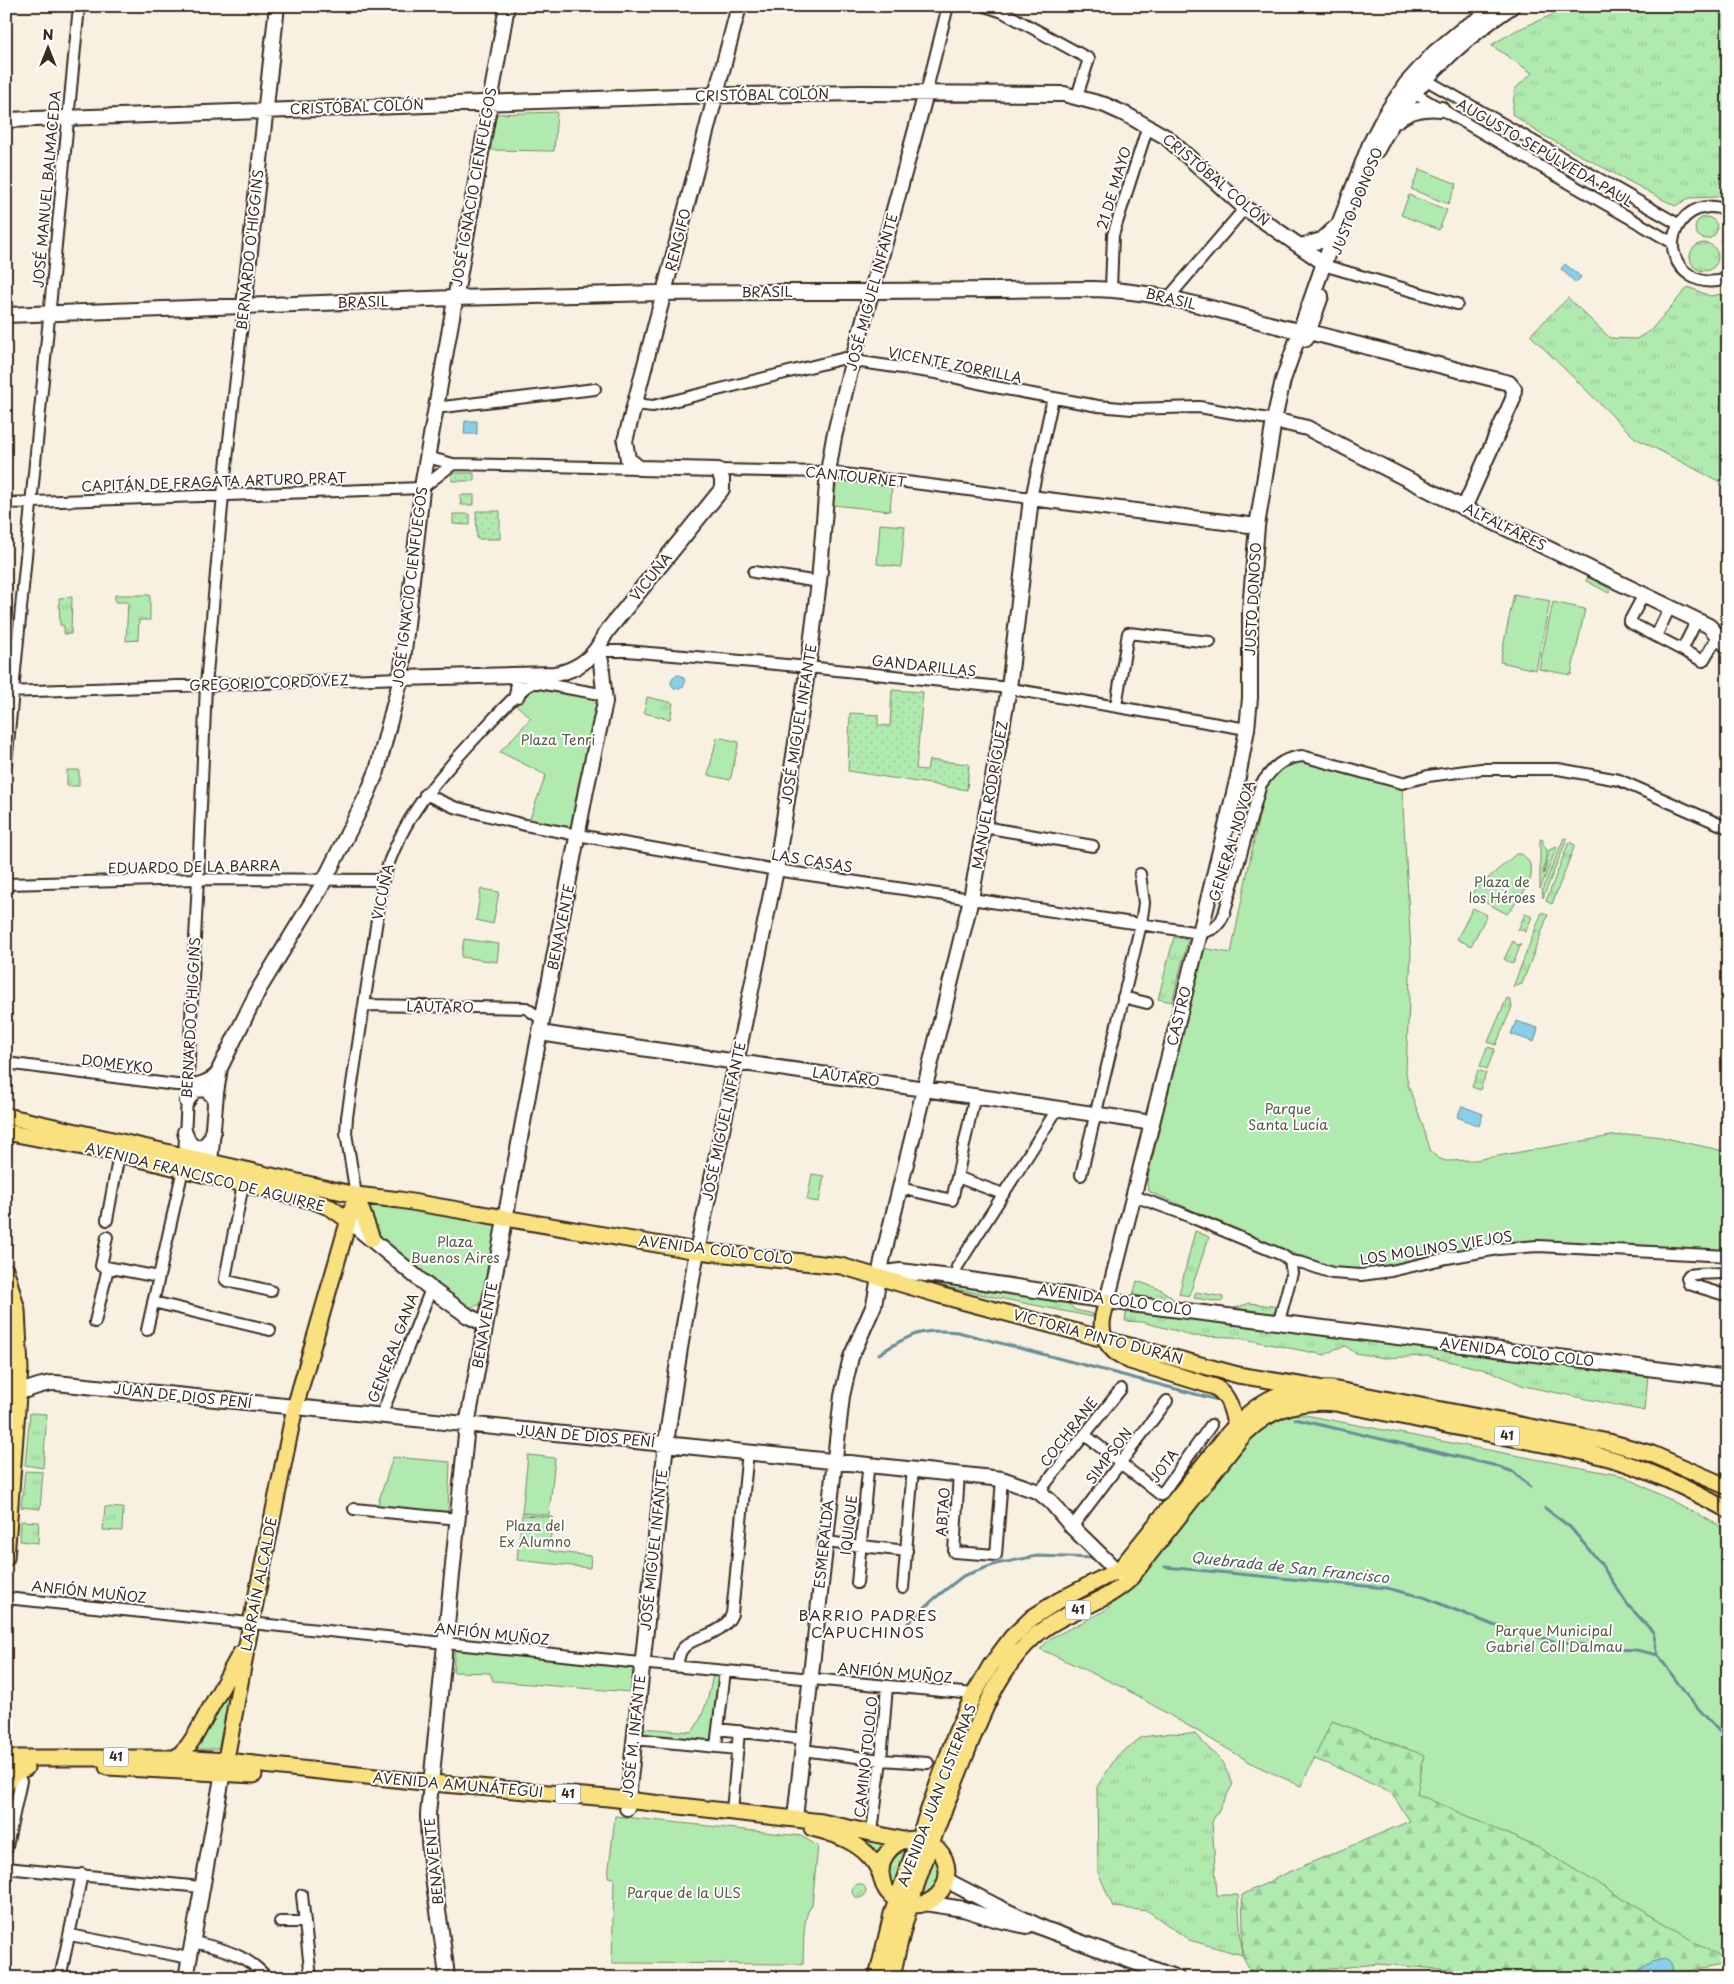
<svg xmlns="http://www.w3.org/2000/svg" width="1734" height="1984" font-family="'Playpen Sans',sans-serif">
  <defs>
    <pattern id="grass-tufts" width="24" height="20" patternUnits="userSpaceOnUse" patternTransform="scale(1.25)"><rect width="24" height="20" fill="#b0eaaf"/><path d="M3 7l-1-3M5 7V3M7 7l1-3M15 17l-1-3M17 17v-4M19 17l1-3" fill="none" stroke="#98c996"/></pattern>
    <pattern id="forest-firs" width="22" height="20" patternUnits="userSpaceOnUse" patternTransform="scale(1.25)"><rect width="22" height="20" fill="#b0eaaf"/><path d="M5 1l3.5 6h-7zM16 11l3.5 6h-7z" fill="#98c996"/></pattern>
    <pattern id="garden-dots" width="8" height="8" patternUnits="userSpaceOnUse" patternTransform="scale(1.25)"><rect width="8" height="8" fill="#b0eaaf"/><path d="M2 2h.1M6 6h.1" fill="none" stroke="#98c996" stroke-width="1.8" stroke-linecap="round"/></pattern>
  </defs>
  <rect width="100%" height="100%" fill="#f8f1e2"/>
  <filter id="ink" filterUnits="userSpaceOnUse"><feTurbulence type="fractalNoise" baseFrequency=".02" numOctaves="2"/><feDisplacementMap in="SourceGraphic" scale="10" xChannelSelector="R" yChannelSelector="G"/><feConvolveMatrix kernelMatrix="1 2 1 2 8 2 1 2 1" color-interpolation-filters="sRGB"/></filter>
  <g filter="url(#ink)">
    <!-- grass -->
    <path fill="url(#grass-tufts)" stroke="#768a66" d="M1572,6h156v178l-10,13 -29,1 -14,8 -136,-73 -27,-19 3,-25 17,-16 -41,-28 26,-15z
      M1695 228a11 11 0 1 1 22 0a11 11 0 1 1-22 0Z
      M1728,235v15l-6,-2 -2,-7 2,-5z
      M1690 257a14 14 0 1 1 28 0a14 14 0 1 1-28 0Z
      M1688,287l22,9 18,-3v193l-93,-48 -105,-103 38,-37 42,40 26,1 14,-8z
      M115,595h35v25h-11l-1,20 -12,1 2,-39h-13z
      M72,597l-1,37h-7v-8l-4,-1 -1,-27z
      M647,697l26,6 -3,16 -26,-6z
      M67,770h12v16h-12z
      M1564,838l3,1 -24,59 -1,-8z
      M1540,839l3,1v5l4,5 -4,24h1l5,-24 8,-3 -17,42z
      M1569,842l6,3 -23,59 -6,-3z
      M1542,912l6,3 -26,69 -9,3z
      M1525,914l7,3 -7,16 -1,-3h-6z
      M1174,937l14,3 -16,62 -14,-3z
      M1513,941l4,4 4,-1 -8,20 -9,-5z
      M1507,998l3,1 2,8 -16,38 -8,-3z
      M1487,1047l8,2 -8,20 -7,-3z
      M1478,1070l8,3 -6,17 -8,-3z
      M1195,1231l14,6 -20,59 -10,-2z
      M901,1278l163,21 11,11 18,4v3z
      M1137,1281l25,9 14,11 -43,-6z
      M1196,1292l27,5v3l-2,2 -27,-4z
      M1250,1303l29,4 -2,8 -42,-7z
      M1127,1308l521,65 -3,38 -121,-25 -34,-15 -63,-15 -43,2 -29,-5 -9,-7 -11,3 -10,6 -92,-18 -42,-1 -10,-4 -39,-10 -17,-1z
      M30,1413l17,1 -4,54 -18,-3z
      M25,1471l18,1 -3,37 -19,-2z
      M105,1507l18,1 -1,23 -19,-1z
      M21,1521l18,1 -1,21 -18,-2z
      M1172,1733l23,1 27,28 11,22 -21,38 5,73h21l4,60 -53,-15 -41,-29 -35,-4 -15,-35 -1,-85 20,-31 25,-19z
      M846,1829l38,14 -7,10z
      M908,1850l-14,40c-10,-16 -5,-34 14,-40z
      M935,1857c19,18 4,38 -16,45z
      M852 1891a7 7 0 1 1 14 0a7 7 0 1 1-14 0Z"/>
    <!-- forest -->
    <path fill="url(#forest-firs)" stroke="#768a66" d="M1192,1623l536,50v291l-78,14h-174l-25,-8 -74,-6 -123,13 -12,-22 1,-27 -1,-33 47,-23 121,-51 -19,-28 -51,-24 -51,-20z"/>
    <!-- park -->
    <path fill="#b0eaaf" stroke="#768a66" d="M557,112l-3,39 -65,-1 7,-36z
      M1420,169l37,15 -9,20 -37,-15z
      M1409,195l38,15 -8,20 -38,-15z
      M837,481l55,5 -2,25 -57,-6z
      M880,524l25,2 -4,41 -24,-3z
      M1588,577l22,12 -1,4 -23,-12z
      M1514,594l36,7 -14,69 -36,-8z
      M1553,602l32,7 -14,66 -32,-6z
      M534,686l65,13 1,6 -25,125 -46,-9 17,-46 -46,-23 31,-34 -17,-15z
      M717,737l22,5 -9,38 -22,-5z
      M1302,761l100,26 9,165 -5,120 2,13 13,35 10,32 7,6 8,3 29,-1 136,-24 26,-2 24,3 67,15v98l-190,-9 -41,3 -51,9 -56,13 -29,4 -28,-2 -36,-13 -147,-63 -2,-3 -1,-8 55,-233 29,5 34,-167 11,-15z
      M1516,854h6c23,19 -2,43 -15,60l-37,-20z
      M481,889l18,3 -6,32 -17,-4z
      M1473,908l14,7 -16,31 -14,-7z
      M464,939l35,5 -2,18 -36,-5z
      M812,1174l12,2 -5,26 -12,-2z
      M367,1202l128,18 2,10 -15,74 -14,4 -93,-75 -10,-23z
      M1293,1414l12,1 319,61 104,54v432l-189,-114 -122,-54 7,-39 -92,-34 -31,65 -46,-21 -133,-78 -82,-38 11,-11 55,-28 31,-30 122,-152 20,-11z
      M528,1455l27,3 -6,57 -27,-2z
      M393,1457l57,5 -2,51 -72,-4z
      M522,1515l31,2 -4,34 42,5 -1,12 -73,-8z
      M455,1647l179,18 -4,27 -137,-11 -3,-8 -37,-1z
      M242,1656l-19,93h-42z
      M713,1674l7,1 -7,69 -71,-7v-9l50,4c12,-15 18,-40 21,-58z
      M13,1787l4,1 -11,51v-30l4,-20z
      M615,1816l186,20 17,10 -6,59c-10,10 -8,44 -9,59l-191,-1 2,-85 -6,-1z"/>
    <!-- garden -->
    <path fill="url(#garden-dots)" stroke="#768a66" d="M453,473h21v8h-22v-6z
      M460,495h14v10h-13z
      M476,511h24v28h-23z
      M453,514h17v11l-17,-1z
      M892,690l31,2 -7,77 11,1 2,-10 40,4 -2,26 -119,-19 2,-58 28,2v10l12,1z"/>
    <!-- water -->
    <path fill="#88cfea" stroke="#698d98" d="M1565,264l16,13 -5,6 -15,-14z
      M465,421h12v13h-13z
      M671 682a7 7 0 1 1 14 0a7 7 0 1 1-14 0Z
      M1516,1021l22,7 -4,14 -23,-8z
      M1462,1106l21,8 -4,12 -22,-9z
      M1665,1959l6,4 4,15h-36l-1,-8 13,-8z"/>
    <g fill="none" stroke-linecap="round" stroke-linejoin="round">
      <!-- stream -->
      <path stroke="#698d98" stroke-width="3" d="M879,1354c31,-20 42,-26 79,-22l260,68
        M1295,1419l198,46 21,7 16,15
        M1545,1508l25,19 31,37 27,41 25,27 5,23 29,41 41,45
        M1165,1567l221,21 37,9 70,28 61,16
        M908,1623l27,-25 28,-22 33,-12 41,-8 58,2
        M1565,1642l45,7 26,1 22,5"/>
      <!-- street casing -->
      <g stroke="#3b2a1e" stroke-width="14">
        <path id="street" d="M985,6l18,6 86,47 -12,37
          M1421,77l257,147
          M1410,91l263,152
          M926,93l22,-87
          M1728,211c-44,-20 -77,39 -37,65 11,7 25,7 37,2
          M1324,263l6,4 127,37
          M1111,289l2,-54 35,-109
          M1169,297l76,-89
          M635,404l18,2 192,-48 16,4 75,11 59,14 103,19 34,3 67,-2 75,13
          M443,407l152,-18
          M427,457l26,7 186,4
          M718,470l110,2 203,26 22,-100
          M6,503l416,-15 31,-24
          M754,572l65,10
          M1644,594l-15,28 74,39 15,-25
          M1656,636l14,-29
          M1682,650l15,-30
          M596,651h31l171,15 202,21 247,42
          M6,692l395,-14
          M1116,706l12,-73 82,9
          M6,764l73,-758
          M425,794l29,13 71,18 53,10 198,35 424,63c13,-3 19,-6 24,-19l37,-130c13,-17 19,-25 41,-28l100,27 26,-7 53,-7h77l61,11 109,48
          M984,827l109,19
          M6,884l192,-5 185,1
          M1123,997l24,6
          M364,1005l162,3 17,12
          M6,1063l170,22c17,0 34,-2 44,-17
          M184,1157l14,-278 8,-194 17,-190 21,-189
          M1081,1175l60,-251 3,-21 -4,-29
          M957,1177l46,17
          M243,1184l-18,95 2,2 44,10
          M900,1188l52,12 23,-105
          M356,1195l-10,-62 1,-16 36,-237c19,-63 53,-100 96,-146 15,-16 30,-33 47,-47l7,-4h6l67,12
          M1134,1196l47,17 101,42 8,6 13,2 29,10 29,2 30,-4 56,-13 51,-9 40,-3 190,10
          M107,1220l12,-66
          M107,1237l-6,29 58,11
          M957,1267l101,-159
          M1728,1272c-13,3 -26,0 -39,3l-2,3 2,6 39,12
          M153,1302l117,28
          M1279,1321l13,-48 -2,-12
          M95,1322l13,-54
          M147,1330l36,-161
          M381,1416l50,-127
          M1085,1435l76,60 50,-70
          M959,1473l-5,79 42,3 6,-76
          M1039,1492l82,-103
          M354,1509l105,10
          M1072,1527l95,-126
          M825,1542l82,9
          M857,1583l11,-112
          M903,1588l10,-120
          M6,1598l644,66 324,30
          M677,1666c1,-5 2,-10 4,-15 11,-17 41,-13 51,-37l16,-163
          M718,1729l85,10
          M634,1739l104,10
          M716,1746l9,-75
          M802,1750l79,10 47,3
          M732,1812l7,-81
          M872,1832l9,-72 6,-74
          M6,1851l15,-70
          M6,1868l195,19
          M302,1895l9,83
          M280,1922h25
          M70,1935l119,23
          M193,1942c28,6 55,13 74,36
          M60,1978l22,-104"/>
      </g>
      <!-- secondary casing -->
      <g stroke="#3b2a1e" stroke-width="18">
        <path id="secondary" d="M6,120l675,-24 179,-3 204,1 41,11 22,10 39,22 79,71 79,55
          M1396,121c13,-11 29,-14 45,-12
          M1377,150c31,-61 79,-106 135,-144
          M1301,246l21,-6 14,-13
          M244,306l33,-300
          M6,315l448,-17 204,-5 435,-4c52,1 99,14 148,27 23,6 45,14 68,16l200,51 5,6 -1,10 -49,109
          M1306,339l15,-43
          M1274,420l33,8 157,80 245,118 19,21
          M511,675c9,5 8,11 6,20
          M401,678l153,-4c15,-2 31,-10 41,-23 5,-6 8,-14 13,-21l114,-141v-10l-4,-9 -79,-2 -11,-9 -3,-18 114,-435
          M540,1033c204,31 408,58 612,90
          M187,1101l7,-11 12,-1 8,8 1,7
          M185,1132c4,20 20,20 28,2
          M210,1163l6,-70 4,-25 39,-79 61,-100 47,-94 10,-24 24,-93 22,-197 84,-475
          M348,1220l83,69 37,27 17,8
          M880,1276l6,-3 14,-2 51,6 156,24 621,77
          M1107,1301l93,-368 38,-156 9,-48 3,-31v-88l7,-84 17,-106 9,-40 41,-117 46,-119 15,-29 21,-31 28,-31 30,-25 37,-22
          M6,1393c18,2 32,-11 50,-10 316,32 631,62 946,96l37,13 12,10 21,25 52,51
          M627,1808l39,-365 14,-95 17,-97 79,-381 33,-210 10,-78 9,-110 6,-35 19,-78 73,-266
          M795,1818l47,-422 9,-39 23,-52 8,-44 89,-362 38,-211 22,-190 226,28
          M946,1880l52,27 47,22 132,49
          M925,1903l38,6 35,11 29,6
          M186,1978l37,-206
          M447,1978c-5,-54 -19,-111 -19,-164l39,-389 64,-346 55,-289 19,-88 -4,-41 -5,-10"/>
      </g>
      <!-- primary casing -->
      <g stroke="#3b2a1e" stroke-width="19">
        <path id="primary" d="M6,1116l350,79 44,5 297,51 144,15 98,29 299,80 80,13
          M6,1132l113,22 195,47 17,7 17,12
          M356,1195l16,44
          M6,1271l11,39 3,59 -14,189
          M1103,1316l4,-15
          M1115,1352l15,9 85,26c15,9 16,23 21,38
          M6,1758h170l50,3 206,22 176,15 214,24 85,19
          M176,1758l12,-12 8,-12 44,-80
          M107,1767l147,8
          M224,1770l27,-147 44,-216 61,-212
          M6,1785l8,-12 12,-5
          M812,1828c29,7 60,19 70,50
          M881 1872a33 33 0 1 1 66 0a33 33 0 1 1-66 0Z
          M877,1978l15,-64 64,-181 18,-39 17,-29 21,-28 21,-20 25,-16 62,-32 108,-135c31,-35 57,-49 104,-45l277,53 43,12 76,33
          M892,1978c13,-72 40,-139 67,-206 18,-46 37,-101 75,-135 28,-26 66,-31 94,-56l111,-141c26,-29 57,-41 96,-37l258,51c48,11 91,33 135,56"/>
      </g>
      <!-- street -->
      <use href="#street" stroke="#fff" stroke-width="10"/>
      <!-- secondary -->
      <use href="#secondary" stroke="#fff" stroke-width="14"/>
      <!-- primary -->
      <use href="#primary" stroke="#fae180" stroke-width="15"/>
      <!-- primary-bridge casing -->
      <g stroke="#3b2a1e" stroke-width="19" stroke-linecap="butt">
        <path id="primary-bridge" d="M1103,1316c-3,15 1,26 12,36"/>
      </g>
      <!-- primary-bridge -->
      <use href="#primary-bridge" stroke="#fae180" stroke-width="15"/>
    </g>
  </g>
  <g text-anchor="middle" stroke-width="4" stroke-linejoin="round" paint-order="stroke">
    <!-- shield labels -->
    <g fill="#fff" stroke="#766a62" stroke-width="1">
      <rect x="1494.5" y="1426.5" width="25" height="19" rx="4"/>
      <rect x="1065.5" y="1600.5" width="25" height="19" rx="4"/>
      <rect x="103.5" y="1747.5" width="25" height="19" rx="4"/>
      <rect x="555.5" y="1784.5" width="25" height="19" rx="4"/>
    </g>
    <g font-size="12" font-weight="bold" fill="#3b2a1e">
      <text x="1507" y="1440">41</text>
      <text x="1078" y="1614">41</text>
      <text x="116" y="1761">41</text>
      <text x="568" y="1798">41</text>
    </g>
    <!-- street labels -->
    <g font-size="14" fill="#3b2a1e" stroke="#fff">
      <text transform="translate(762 95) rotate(-1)" y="5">CRISTÓBAL COLÓN</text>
      <text transform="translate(357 107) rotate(-2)" y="5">CRISTÓBAL COLÓN</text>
      <text transform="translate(1545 153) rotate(30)" y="5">AUGUSTO SEPÚLVEDA PAUL</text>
      <text transform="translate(1216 180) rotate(40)" y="5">CRISTÓBAL COLÓN</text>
      <text transform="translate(474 187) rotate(-80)" y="5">JOSÉ IGNACIO CIENFUEGOS</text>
      <text transform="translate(1114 188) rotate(-73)" y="5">21 DE MAYO</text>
      <text transform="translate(47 189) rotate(-85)" y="5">JOSÉ MANUEL BALMACEDA</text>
      <text transform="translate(1357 201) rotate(-68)" y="5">JUSTO DONOSO</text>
      <text transform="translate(678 240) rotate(-76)" y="5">RENGIFO</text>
      <text transform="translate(250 250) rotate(-84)" y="5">BERNARDO O'HIGGINS</text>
      <text transform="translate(767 292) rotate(-1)" y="5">BRASIL</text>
      <text transform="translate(872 292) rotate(-75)" y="5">JOSÉ MIGUEL INFANTE</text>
      <text transform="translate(1171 299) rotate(13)" y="5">BRASIL</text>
      <text transform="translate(363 302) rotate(-2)" y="5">BRASIL</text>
      <text transform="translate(955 365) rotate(11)" y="5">VICENTE ZORRILLA</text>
      <text transform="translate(856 477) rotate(6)" y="5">CANTOURNET</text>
      <text transform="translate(214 482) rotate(-2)" y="5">CAPITÁN DE FRAGATA ARTURO PRAT</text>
      <text transform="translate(1505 527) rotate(26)" y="5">ALFALFARES</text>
      <text transform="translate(651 577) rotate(-51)" y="5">VICUÑA</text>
      <text transform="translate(410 587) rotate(-83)" y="5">JOSÉ IGNACIO CIENFUEGOS</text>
      <text transform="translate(1253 599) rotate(-87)" y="5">JUSTO DONOSO</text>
      <text transform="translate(924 666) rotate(6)" y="5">GANDARILLAS</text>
      <text transform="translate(269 683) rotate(-2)" y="5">GREGORIO CORDOVEZ</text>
      <text transform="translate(799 724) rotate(-81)" y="5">JOSÉ MIGUEL INFANTE</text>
      <text transform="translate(990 795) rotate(-80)" y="5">MANUEL RODRÍGUEZ</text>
      <text transform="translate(1232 841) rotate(-73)" y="5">GENERAL NOVOA</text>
      <text transform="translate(812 861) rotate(9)" y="5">LAS CASAS</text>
      <text transform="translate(194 867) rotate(-1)" y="5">EDUARDO DE LA BARRA</text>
      <text transform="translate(383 892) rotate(-78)" y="5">VICUÑA</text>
      <text transform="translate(561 927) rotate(-79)" y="5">BENAVENTE</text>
      <text transform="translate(440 1007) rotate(1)" y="5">LAUTARO</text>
      <text transform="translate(1179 1016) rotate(-76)" y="5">CASTRO</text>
      <text transform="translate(191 1018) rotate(-87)" y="5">BERNARDO O'HIGGINS</text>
      <text transform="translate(117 1064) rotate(7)" y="5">DOMEYKO</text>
      <text transform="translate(846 1077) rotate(8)" y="5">LAUTARO</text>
      <text transform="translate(724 1121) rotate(-78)" y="5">JOSÉ MIGUEL INFANTE</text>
      <text transform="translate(205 1177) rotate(14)" y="5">AVENIDA FRANCISCO DE AGUIRRE</text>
      <text transform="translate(1436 1248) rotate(-9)" y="5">LOS MOLINOS VIEJOS</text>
      <text transform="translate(716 1250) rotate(7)" y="5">AVENIDA COLO COLO</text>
      <text transform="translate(1115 1300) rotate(8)" y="5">AVENIDA COLO COLO</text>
      <text transform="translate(485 1325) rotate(-80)" y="5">BENAVENTE</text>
      <text transform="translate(1098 1337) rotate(15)" y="5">VICTORIA PINTO DURÁN</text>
      <text transform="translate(393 1348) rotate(-69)" y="5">GENERAL GANA</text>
      <text transform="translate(1517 1352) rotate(7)" y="5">AVENIDA COLO COLO</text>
      <text transform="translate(183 1396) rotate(6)" y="5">JUAN DE DIOS PENÍ</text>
      <text transform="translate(1069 1432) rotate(-52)" y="5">COCHRANE</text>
      <text transform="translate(586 1436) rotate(5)" y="5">JUAN DE DIOS PENÍ</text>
      <text transform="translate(1109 1456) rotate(-53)" y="5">SIMPSON</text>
      <text transform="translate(1164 1466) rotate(-53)" y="5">JOTA</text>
      <text transform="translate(943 1512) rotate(-86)" y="5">ABTAO</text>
      <text transform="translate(849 1525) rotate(-84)" y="5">IQUIQUE</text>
      <text transform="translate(824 1544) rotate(-84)" y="5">ESMERALDA</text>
      <text transform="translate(654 1550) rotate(-84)" y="5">JOSÉ MIGUEL INFANTE</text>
      <text transform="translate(259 1584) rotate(-79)" y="5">LARRAÍN ALCALDE</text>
      <text transform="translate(89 1592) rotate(6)" y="5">ANFIÓN MUÑOZ</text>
      <text transform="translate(492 1634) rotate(6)" y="5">ANFIÓN MUÑOZ</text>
      <text transform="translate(895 1673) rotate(5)" y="5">ANFIÓN MUÑOZ</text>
      <text transform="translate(634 1736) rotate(-84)" y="5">JOSÉ M. INFANTE</text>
      <text transform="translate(866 1757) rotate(-84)" y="5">CAMINO TOLOLO</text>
      <text transform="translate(458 1785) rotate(5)" y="5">AVENIDA AMUNÁTEGUI</text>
      <text transform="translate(937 1795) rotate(-69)" y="5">AVENIDA JUAN CISTERNAS</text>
      <text transform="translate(434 1861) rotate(-96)" y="5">BENAVENTE</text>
    </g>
    <!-- park labels -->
    <g font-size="14" fill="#585a42" stroke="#fff">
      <text x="558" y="745">Plaza Tenri</text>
      <text x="1502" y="887">Plaza de<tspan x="1502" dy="16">los Héroes</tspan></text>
      <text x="1288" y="1114">Parque<tspan x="1288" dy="16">Santa Lucía</tspan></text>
      <text x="455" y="1247">Plaza<tspan x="455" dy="16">Buenos Aires</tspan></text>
      <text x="535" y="1531">Plaza del<tspan x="535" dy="16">Ex Alumno</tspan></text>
      <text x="1554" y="1636">Parque Municipal<tspan x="1554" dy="16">Gabriel Coll Dalmau</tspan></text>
      <text x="684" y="1898">Parque de la ULS</text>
    </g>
    <!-- water labels -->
    <g font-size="15" font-style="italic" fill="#525c5b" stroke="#fff">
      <text transform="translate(1290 1568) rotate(6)" y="5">Quebrada de San Francisco</text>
    </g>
    <!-- neighbourhood labels -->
    <g font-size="15" letter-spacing="1" fill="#3b2a1e" stroke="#fff">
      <text x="868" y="1621">BARRIO PADRES<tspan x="868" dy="17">CAPUCHINOS</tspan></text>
    </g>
  </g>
  <!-- margin -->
  <rect width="1734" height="1984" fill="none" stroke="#fff" stroke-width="25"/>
  <rect x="12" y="12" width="1709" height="1959" fill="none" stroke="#3b2a1e" stroke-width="2" filter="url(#ink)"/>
  <!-- north arrow -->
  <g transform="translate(48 48)" stroke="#ffffff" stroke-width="4" paint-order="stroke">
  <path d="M0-4L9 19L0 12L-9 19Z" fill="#3b2a1e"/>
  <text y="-8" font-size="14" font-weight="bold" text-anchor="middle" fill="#3b2a1e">N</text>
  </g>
</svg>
